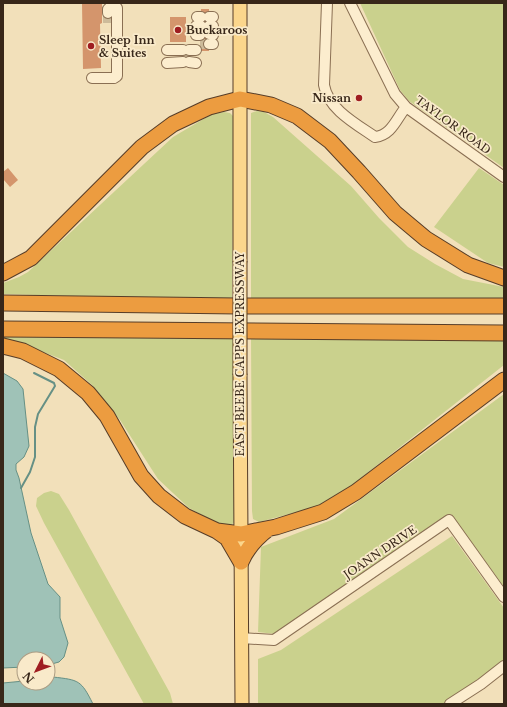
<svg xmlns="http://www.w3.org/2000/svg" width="507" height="707" font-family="'Libre Baskerville',serif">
  <rect width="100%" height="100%" fill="#f2e0ba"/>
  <!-- green -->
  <path fill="#cad18d" d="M360,3h144v165l-95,-67 -9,-11z
    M257,111l7,1 9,5 78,69 28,32 29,29 27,17 28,15 41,8v12l-253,1v-187z
    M224,112l6,1 4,4 -2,184 -229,-7v-11l16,-6 9,-5 145,-135 39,-23z
    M479,168l25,17v82l-16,-4 -54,-36z
    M233,335l2,187 -4,3 -3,1 -10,-2 -29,-16 -31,-29 -38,-59 -28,-35 -28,-25 -42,-16 -19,-2v-5z
    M251,336l253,2v27l-152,120 -36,22 -57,15 -6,-3 -1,-8z
    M504,394v193l-53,-73 -176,120 -17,-2 3,-85 73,-28z
    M51,491l8,3 10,16 101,183 3,11h-29l-100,-181 -8,-17 1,-8 7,-5z
    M452,536l52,72v54l-25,21 -36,21h-185v-45l23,-9z"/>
  <!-- water -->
  <path fill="#9fc2b7" stroke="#669085" d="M3,373l14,8 6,8 6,57 -5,11 -8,7v6l3,8 12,55 17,51 12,13v21l8,25 -4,14 -5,5 -11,3v-6h-24v8l-21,1z
    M53,677c26,3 28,3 40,27h-90v-21l21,-2v2h24v-5z"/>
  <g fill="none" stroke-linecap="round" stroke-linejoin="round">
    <!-- stream -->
    <path stroke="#669085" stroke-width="2" d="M21,488l9,-16 5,-15v-30l3,-13 17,-28 -1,-3 -20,-10"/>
  </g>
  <!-- building -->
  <path fill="#d4956c" d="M82,3l20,1v19l-2,1 1,44 -18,1z
    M201,9h8v42h-9z
    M170,17h16v25h-16z
    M8,168l10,12 -8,7 -7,-8v-7z"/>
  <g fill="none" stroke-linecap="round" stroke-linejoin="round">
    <!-- minor-tunnel -->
    <path stroke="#cdbb9a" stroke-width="10" stroke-dasharray="10 5" stroke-linecap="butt" d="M108,13v10
      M200,44h9
      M183,56h6"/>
    <!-- minor casing -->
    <g stroke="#8a6f53" stroke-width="12">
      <path id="minor" d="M327,3l-3,82c4,24 32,39 51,52 17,-2 21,-18 31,-30
        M350,3l45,91 11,13 98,70
        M108,13v-4l6,-5
        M197,17h4
        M209,17h4
        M196,26h5
        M209,26h4
        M209,34l4,1
        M196,35h4
        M209,44h4
        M167,50h16
        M189,50h7
        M189,62l7,1
        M167,63l16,-1
        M92,78h22l3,-2v-68l-4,-5
        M241,638l33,2 175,-120 55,77
        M450,704l31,-20 23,-18"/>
    </g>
    <!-- major casing -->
    <g stroke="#573d28" stroke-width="15">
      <path id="major" d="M240,3v258
        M240,375l2,329"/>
    </g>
    <!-- highway casing -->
    <g stroke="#573d28" stroke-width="17">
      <path id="highway" d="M3,273l28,-15 111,-111 31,-23 36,-17 31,-8 31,6 26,11 33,25 29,31 36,41 31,26 42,26 36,13
        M3,303l235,3h266
        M3,329l501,4
        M3,346l20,5 36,18 29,24 19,23 34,60 18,20 26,20 32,15 24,3 35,-7 47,-15 33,-20 148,-112
        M217,531l10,7 14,24
        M241,562c6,-14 15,-24 27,-33"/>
    </g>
    <!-- minor -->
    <use href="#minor" stroke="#fcedce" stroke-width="10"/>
    <!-- major -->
    <use href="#major" stroke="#fbd68c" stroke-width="13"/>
    <!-- highway -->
    <use href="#highway" stroke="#ec9c40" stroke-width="15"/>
    <!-- major-bridge casing -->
    <g stroke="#573d28" stroke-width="15" stroke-linecap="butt">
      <path id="major-bridge" d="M240,261v114"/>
    </g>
    <!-- major-bridge -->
    <use href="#major-bridge" stroke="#fbd68c" stroke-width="13"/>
  </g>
  <!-- markers -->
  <g fill="#9f1d21" stroke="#f9eaca" stroke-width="1.5">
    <circle cx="178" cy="30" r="4"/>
    <circle cx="91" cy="46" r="4"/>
    <circle cx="359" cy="98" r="4"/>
  </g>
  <g text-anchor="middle" stroke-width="3.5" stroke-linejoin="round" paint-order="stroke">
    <!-- poi labels -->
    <g font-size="11" font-weight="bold" fill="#382719" stroke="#f9eaca" text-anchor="start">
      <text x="186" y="34">Buckaroos</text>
      <text x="99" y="44">Sleep Inn<tspan x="99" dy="13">&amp; Suites</tspan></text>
      <text x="351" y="102" text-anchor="end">Nissan</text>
    </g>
    <!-- street labels -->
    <g font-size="11" fill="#382719" stroke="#f9eaca">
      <text transform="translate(453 125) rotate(36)" y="4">TAYLOR ROAD</text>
      <text transform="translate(240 354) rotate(-90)" y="4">EAST BEEBE CAPPS EXPRESSWAY</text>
      <text transform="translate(380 552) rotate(-34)" y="4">JOANN DRIVE</text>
    </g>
  </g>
  <!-- border -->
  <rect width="507" height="707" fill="none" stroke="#382719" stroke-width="8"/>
  <!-- north arrow -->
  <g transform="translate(36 671) rotate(228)"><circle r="19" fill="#f9eaca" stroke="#ac9c83"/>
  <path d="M0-3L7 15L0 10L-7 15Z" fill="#9f1d21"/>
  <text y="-6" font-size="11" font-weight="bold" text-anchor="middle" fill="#382719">N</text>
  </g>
</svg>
